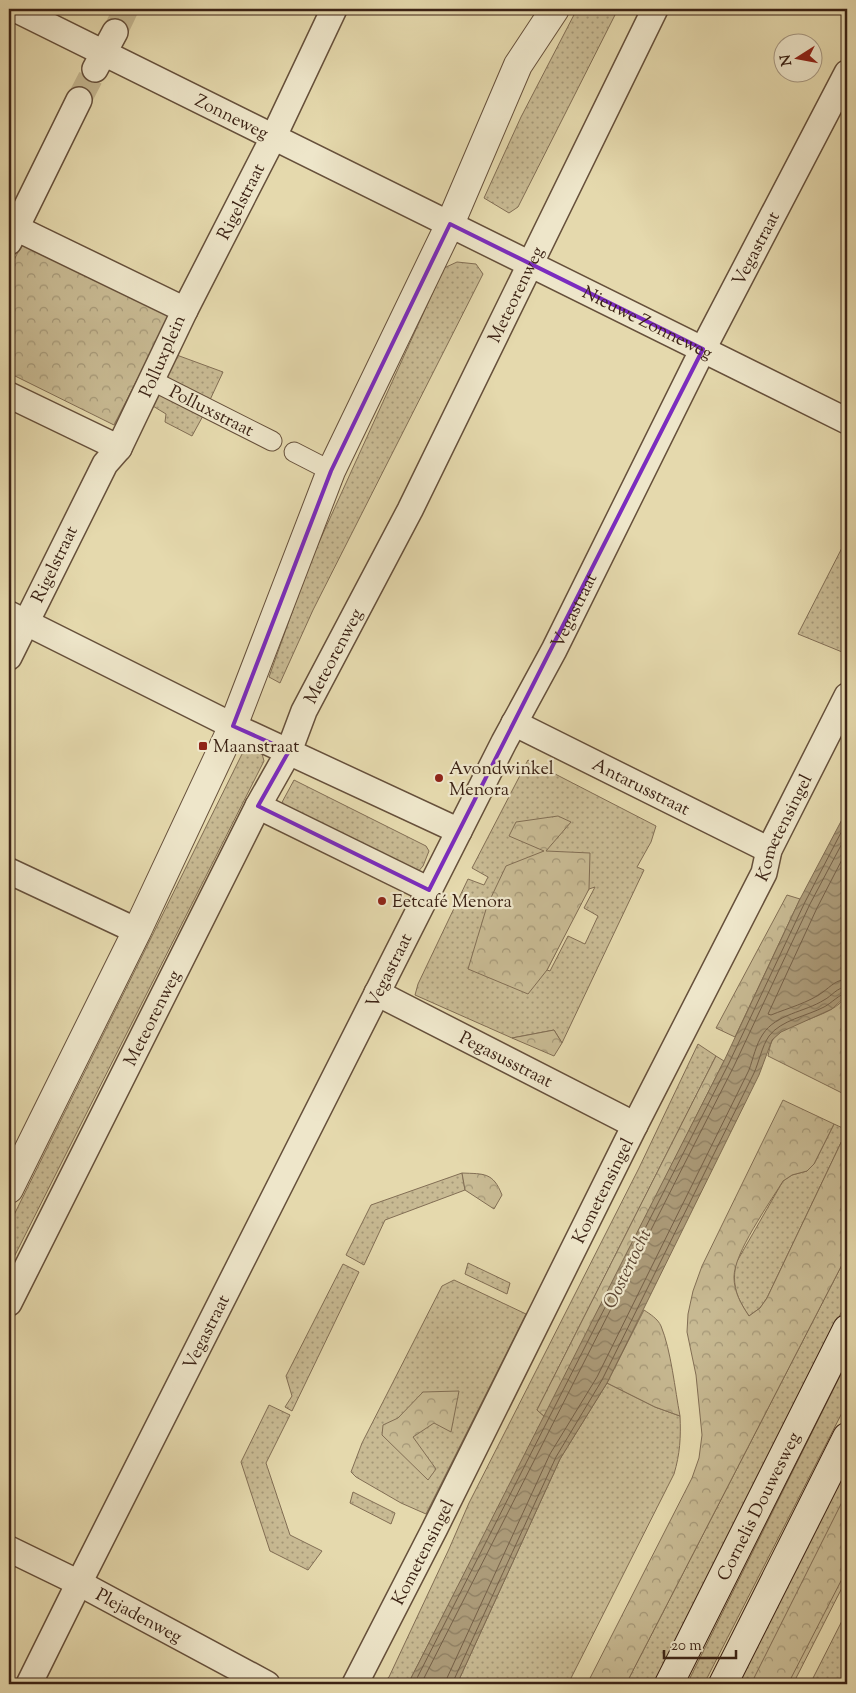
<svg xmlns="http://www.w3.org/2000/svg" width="856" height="1693" font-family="'Sorts Mill Goudy',serif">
  <defs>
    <pattern id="grass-dots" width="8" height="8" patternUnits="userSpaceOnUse" patternTransform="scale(1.25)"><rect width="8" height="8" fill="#c8ba93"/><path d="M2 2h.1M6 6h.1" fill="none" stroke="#a49777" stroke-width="1.8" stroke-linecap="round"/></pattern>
    <pattern id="forest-crowns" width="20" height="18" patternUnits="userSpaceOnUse" patternTransform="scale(1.25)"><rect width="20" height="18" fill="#c8ba93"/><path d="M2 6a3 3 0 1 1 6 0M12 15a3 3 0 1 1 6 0" fill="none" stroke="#a49777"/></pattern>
    <pattern id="water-waves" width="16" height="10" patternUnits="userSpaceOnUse" patternTransform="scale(1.25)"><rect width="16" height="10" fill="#ac9b79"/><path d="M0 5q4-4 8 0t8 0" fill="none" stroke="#8d7e62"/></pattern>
  </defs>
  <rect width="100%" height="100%" fill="#e5d9ad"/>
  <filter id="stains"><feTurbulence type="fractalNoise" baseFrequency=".004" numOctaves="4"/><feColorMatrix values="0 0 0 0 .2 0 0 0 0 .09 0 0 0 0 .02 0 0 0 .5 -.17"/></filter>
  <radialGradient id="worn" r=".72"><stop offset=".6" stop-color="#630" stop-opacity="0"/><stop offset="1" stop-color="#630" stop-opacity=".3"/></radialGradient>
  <!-- grass -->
  <path fill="url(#grass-dots)" stroke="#826e54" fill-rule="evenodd" d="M577,9h41l-100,198 -9,6 -25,-15 37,-81z
    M457,262l19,2 7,10 -170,336 -33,73 -11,-6 41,-115 134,-294z
    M174,354l49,18 -14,30 -48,-24z
    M157,389l47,25 -12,22 -27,-14 1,-8 -18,-11z
    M847,538v116l-49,-20z
    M254,746l7,4 3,11 -255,506v-42l236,-477z
    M528,760l128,66 -5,16 -14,25 7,3 -82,173 -8,-13 -42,8 -97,-43 3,-11 50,-105 16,6 4,-8 -16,-9zM595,887l-11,21 14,8 -13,28 -17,-8 -18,35 -3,-1 36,-72 6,-9z
    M294,780l132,66 3,5 -6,15 -7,8 -136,-68z
    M698,1044l18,12 -179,354 8,7 -137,267h-27l8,-7 60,-128 20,-46 170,-335z
    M834,1124l13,6 -80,168 -7,10 -11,8c-13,-19 -17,-31 -13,-53l47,-82 9,-6 15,-4 7,-7z
    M462,1173l3,17 -80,30 -21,45 -18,-10 25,-50z
    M847,1255v46l-192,383h-29z
    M468,1263l42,20 -3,11 -42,-20z
    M343,1264l16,8 -67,139 -7,-4 7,-11 -6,-20z
    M454,1280l72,34 -100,200 -25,-11 -45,-26 -5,-5 11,-29 80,-157z
    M847,1362v41l-143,281h-17z
    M607,1383l48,24 25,9c1,21 0,38 -6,58l-106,210h-111l103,-225z
    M269,1405l21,10 -24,48 24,72 32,16 -14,19 -38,-19 -29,-89z
    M847,1465v113l-54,106h-56z
    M353,1492l42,21 -4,11 -41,-21z
    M847,1611v73h-37z"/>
  <!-- forest -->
  <path fill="url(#forest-crowns)" stroke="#826e54" d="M22,244l148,71 -56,110 -105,-52v-103z
    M558,816l13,6 -25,29 44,2 -1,36 -42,81 -19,24 -60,-25 19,-63 19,-40 38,-15 -35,-15 7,-14z
    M787,895l13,4 -65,138 -19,-9z
    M847,995v97l-5,1 -74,-37c1,-5 2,-11 4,-15 11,-21 60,-21 75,-46z
    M554,1030l8,13 -8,13 -42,-18z
    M716,1056l8,5 -179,356 -8,-7z
    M783,1100l51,24 -20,40 -7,7 -15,4 -9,6c-14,23 -49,72 -49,96 0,15 7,27 15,39l11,-8 7,-10 80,-168v125l-221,429h-39l105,-206 7,-20 3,-23 -6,-60 -9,-43 1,-18 5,-23 9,-25z
    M462,1173c22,1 31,-1 40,22l-8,14 -29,-19z
    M644,1310c6,4 14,9 17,16 10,24 14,64 19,90l-25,-9 -48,-24z
    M459,1391l-8,41 -17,-9 -21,14 23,32 -8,11 -46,-45 1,-10 15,-7 25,-26z
    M847,1492v72l-4,13 -55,107h-37z"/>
  <!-- water -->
  <path fill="url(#water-waves)" stroke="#7f6b51" d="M847,810v185l-15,14 -51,23 -9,8 -13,35 -152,308 -47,76 -103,225h-49l316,-623 76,-162z"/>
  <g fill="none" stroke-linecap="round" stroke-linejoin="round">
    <!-- shore -->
    <path stroke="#745f47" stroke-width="1" d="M847,850l-30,58 -49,106 3,1c17,-7 37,-12 52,-23 8,-6 13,-12 24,-13
      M414,1684l315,-621 76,-161 42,-81
      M421,1684l313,-618 76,-162 37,-70
      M446,1684l1,-6 103,-224 47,-77 152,-307c4,-11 7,-26 14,-36 13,-20 42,-22 61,-34 8,-4 13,-13 23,-13
      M452,1684l104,-227 46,-77 152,-307c5,-11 8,-27 15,-37 12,-16 38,-20 55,-29 8,-4 15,-13 23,-14"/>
    <!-- minor-tunnel -->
    <path stroke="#c3b58f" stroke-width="25" stroke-dasharray="25 12" stroke-linecap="butt" d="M115,32l11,-23
      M79,100l16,-31"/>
    <!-- pedestrian casing -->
    <g stroke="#66503b" stroke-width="21">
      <g id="pedestrian">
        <path id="s1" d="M151,380l121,61"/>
        <path d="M294,452l37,19"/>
      </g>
    </g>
    <!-- minor casing -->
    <g stroke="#66503b" stroke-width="28">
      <g id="minor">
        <path id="s2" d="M15,9l832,412"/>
        <path d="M95,69l20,-37"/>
        <path d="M16,228l63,-128"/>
        <path d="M9,242l7,-14 169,82 -66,138 -14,16 -96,193"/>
        <path id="s3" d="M185,310l88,-172 61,-129"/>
        <path d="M9,395l110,53"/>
        <path d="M9,614l224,112 226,105"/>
        <path id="s4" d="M514,723l255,127"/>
        <path d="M258,806l171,84"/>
        <path d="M9,871l128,60"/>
        <path id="s5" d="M377,993l258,132"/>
        <path id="s6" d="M9,1303l249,-497 31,-55 15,-40 106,-201 245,-501"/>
        <path id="s7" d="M9,1549l70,34 188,101"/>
        <path id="s8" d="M29,1684l50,-101 425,-841 50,-92 149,-301 144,-276"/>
        <path id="s9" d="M355,1684l80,-156 200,-403 129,-252 5,-23 78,-154"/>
      </g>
    </g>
    <!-- tertiary casing -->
    <g stroke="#66503b" stroke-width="30">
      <path id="tertiary" d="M9,1189l128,-258 96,-205 98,-255 119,-247 68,-159 37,-56"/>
    </g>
    <!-- secondary casing -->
    <g stroke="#3c2315" stroke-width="30">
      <g id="secondary">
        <path id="s10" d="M669,1684l178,-355"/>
        <path d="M723,1684l124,-247"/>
      </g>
    </g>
    <!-- pedestrian -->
    <use href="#pedestrian" stroke="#eee6ca" stroke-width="19"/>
    <!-- minor -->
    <use href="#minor" stroke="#eee6ca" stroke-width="25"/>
    <!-- tertiary -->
    <use href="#tertiary" stroke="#eee6ca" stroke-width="28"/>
    <!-- secondary -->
    <use href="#secondary" stroke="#eee6ca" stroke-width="28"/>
  </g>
  <!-- marked area -->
  <path fill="none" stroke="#7b2cbf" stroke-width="4" stroke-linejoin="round" d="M450,224l253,125 -274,541 -171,-84 31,-55 -56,-25 98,-255z"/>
  <!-- markers -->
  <g fill="#8f2418" stroke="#eee6ca" stroke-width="2">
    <rect x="198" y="741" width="10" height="10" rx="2.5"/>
    <circle cx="439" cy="778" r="5"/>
    <circle cx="382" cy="901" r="5"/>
  </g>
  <g text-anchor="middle" stroke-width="4.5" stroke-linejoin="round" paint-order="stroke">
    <!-- street labels -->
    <g font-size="18" fill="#3c2315" stroke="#eee6ca">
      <text dy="6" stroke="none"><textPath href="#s2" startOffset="242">Zonneweg</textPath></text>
      <text dy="6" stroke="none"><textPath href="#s3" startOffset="122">Rigelstraat</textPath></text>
      <text dy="6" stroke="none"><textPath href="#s8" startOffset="1609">Vegastraat</textPath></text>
      <text dy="6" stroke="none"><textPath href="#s6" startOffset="1129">Meteorenweg</textPath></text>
      <text dy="6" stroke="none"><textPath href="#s2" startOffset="706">Nieuwe Zonneweg</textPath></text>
      <text transform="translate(162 356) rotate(-66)" y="6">Polluxplein</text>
      <text dy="6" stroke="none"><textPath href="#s1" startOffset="68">Polluxstraat</textPath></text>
      <text transform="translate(54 564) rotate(-64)" y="6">Rigelstraat</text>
      <text dy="6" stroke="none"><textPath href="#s8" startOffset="1204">Vegastraat</textPath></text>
      <text dy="6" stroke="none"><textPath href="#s6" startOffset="724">Meteorenweg</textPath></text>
      <text dy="6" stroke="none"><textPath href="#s4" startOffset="142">Antarusstraat</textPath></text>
      <text dy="6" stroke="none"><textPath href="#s9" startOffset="958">Kometensingel</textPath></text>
      <text dy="6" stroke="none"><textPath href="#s8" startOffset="799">Vegastraat</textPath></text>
      <text dy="6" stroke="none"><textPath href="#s6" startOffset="319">Meteorenweg</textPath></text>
      <text dy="6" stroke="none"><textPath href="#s5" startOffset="145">Pegasusstraat</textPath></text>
      <text dy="6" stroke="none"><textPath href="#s9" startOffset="552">Kometensingel</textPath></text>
      <text dy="6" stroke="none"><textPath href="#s8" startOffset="394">Vegastraat</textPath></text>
      <text dy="6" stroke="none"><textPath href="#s10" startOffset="199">Cornelis Douwesweg</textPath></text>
      <text dy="6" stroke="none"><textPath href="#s9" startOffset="148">Kometensingel</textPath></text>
      <text dy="6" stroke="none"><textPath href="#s7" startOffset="146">Plejadenweg</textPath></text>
    </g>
    <!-- poi labels -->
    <g font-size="18" fill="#3c2315" stroke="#eee6ca" text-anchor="start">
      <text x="213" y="752">Maanstraat</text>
      <text x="449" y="774">Avondwinkel<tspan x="449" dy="21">Menora</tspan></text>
      <text x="392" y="907">Eetcafé Menora</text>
    </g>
    <!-- water labels -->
    <g font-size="19" font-style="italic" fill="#5e4733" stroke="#eee6ca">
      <text transform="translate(626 1268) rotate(-64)" y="7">Oostertocht</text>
    </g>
  </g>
  <!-- margin -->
  <rect width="856" height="1693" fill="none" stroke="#e5d9ad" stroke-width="30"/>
  <rect x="10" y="10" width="836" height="1673" fill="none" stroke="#3c2315" stroke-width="2.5"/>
  <rect x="15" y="15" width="826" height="1663" fill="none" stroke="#3c2315"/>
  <!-- north arrow -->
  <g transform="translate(798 58) rotate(259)"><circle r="24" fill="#eee6ca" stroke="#a79882"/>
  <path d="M0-4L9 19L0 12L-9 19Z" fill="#8f2418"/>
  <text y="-8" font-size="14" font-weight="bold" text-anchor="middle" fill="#3c2315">N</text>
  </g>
  <!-- scale -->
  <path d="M664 1650v8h72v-8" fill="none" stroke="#3c2315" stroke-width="2.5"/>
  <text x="671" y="1650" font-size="15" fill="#3c2315" stroke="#eee6ca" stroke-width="4" paint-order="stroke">20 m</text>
  <rect width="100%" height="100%" filter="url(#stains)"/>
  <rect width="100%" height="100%" fill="url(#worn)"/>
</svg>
